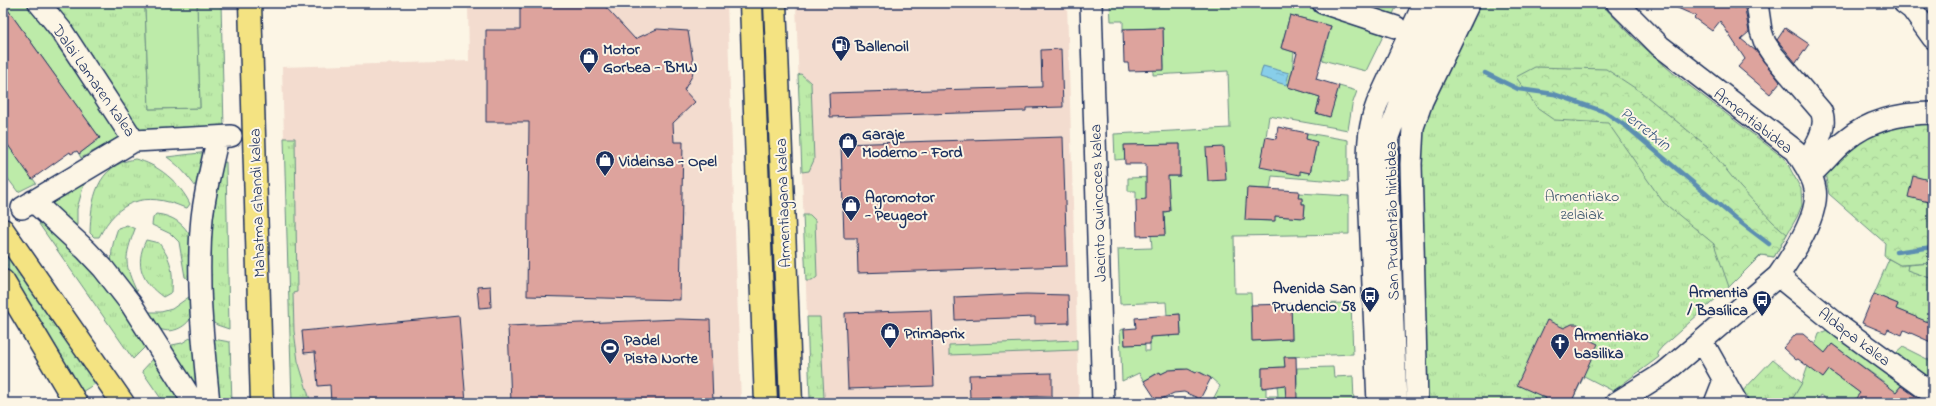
<svg xmlns="http://www.w3.org/2000/svg" width="1936" height="406" font-family="'Indie Flower',sans-serif">
  <defs>
    <pattern id="grass-tufts" width="24" height="20" patternUnits="userSpaceOnUse"><rect width="24" height="20" fill="#bdeba9"/><path d="M3 7l-1-3M5 7V3M7 7l1-3M15 17l-1-3M17 17v-4M19 17l1-3" fill="none" stroke="#a2ca94"/></pattern>
    <pattern id="forest-crowns" width="20" height="18" patternUnits="userSpaceOnUse"><rect width="20" height="18" fill="#bdeba9"/><path d="M2 6a3 3 0 1 1 6 0M12 15a3 3 0 1 1 6 0" fill="none" stroke="#a2ca94"/></pattern>
    <pattern id="water-ripples" width="26" height="14" patternUnits="userSpaceOnUse"><rect width="26" height="14" fill="#88cee9"/><path d="M2 4q2-2 4 0t4 0M15 11q2-2 4 0t4 0" fill="none" stroke="#75b1ca"/></pattern>
  </defs>
  <rect width="100%" height="100%" fill="#fcf5e5"/>
  <filter id="ink" filterUnits="userSpaceOnUse"><feTurbulence type="fractalNoise" baseFrequency=".025" numOctaves="2"/><feDisplacementMap in="SourceGraphic" scale="8" xChannelSelector="R" yChannelSelector="G"/><feConvolveMatrix kernelMatrix="1 2 1 2 8 2 1 2 1" color-interpolation-filters="sRGB"/></filter>
  <g filter="url(#ink)">
    <!-- built -->
    <path fill="#f3dccf" d="M468,3h259l14,400h-430l-13,-42 -4,-30 -1,-39 4,-1 -2,-153h-11l-2,-71 187,-6z
      M796,3h271l12,400h-269z"/>
    <!-- grass -->
    <path fill="url(#grass-tufts)" stroke="#6c8d84" d="M46,3h118v3l-19,1 4,102 51,-1 -3,-103h-19v-2h43l3,125 -89,2z
      M759,3h8l15,400h-8z
      M1305,3h93l-13,29z
      M1480,3h120l37,38 36,32 112,86 16,30 1,16 -5,12 -23,40 -13,-2 -32,32 -67,60 -5,6 2,4 -46,34 -29,-15 -13,27h-143l-7,-243 1,-22 4,-19z
      M801,74l10,9 3,77 -5,11 -7,1 -4,-97z
      M284,138h11l2,154 -4,1 1,38 4,30 13,42h-19z
      M208,152l-7,42c-10,-14 -20,-27 -34,-37z
      M135,159c23,5 45,24 55,45l-3,4 -4,-1c-38,-16 -65,-7 -84,30h-5l-4,-4c1,-33 6,-68 45,-74z
      M226,162l3,167 -12,-4 -9,-6v-62l13,-94z
      M84,184l-7,25v24l-31,-28z
      M156,214c34,3 47,36 32,65l-3,-2 -6,-35 -8,-8 -19,-9 1,-7z
      M803,215h7l5,5 2,57 -5,4h-6z
      M43,221c36,37 76,75 103,120l-2,7 -11,11 -94,-135z
      M127,225l8,4c-11,29 -11,35 2,63 -31,-12 -29,-37 -19,-64z
      M146,240l13,3c13,18 14,27 13,49l-9,5c-21,-15 -29,-32 -17,-57z
      M3,245l95,137 -18,11 -77,-127z
      M1889,259l11,6h8v5l25,9v28l-7,15 -30,-13 2,-5 -24,-10z
      M193,294c0,6 2,17 -1,22 -6,12 -22,19 -34,12 -6,-3 -11,-12 -15,-16h18l11,-3z
      M807,317h13l4,81h-14z
      M195,335l4,49 -3,3 -29,-41 15,-3z
      M213,339l17,3 2,61h-15z
      M154,358l31,45h-21l-22,-32z
      M1773,359l29,24 -12,20h-46l-5,-8z"/>
    <!-- forest -->
    <path fill="url(#forest-crowns)" stroke="#6c8d84" d="M1535,67l71,2 35,23 67,55 32,40 33,35 14,12 -13,23 -13,-2 -32,32 -15,-43 -51,-42 -55,-79 -54,-3 -16,-11 -22,-32z
      M1933,118v145l-33,2 -16,-9 1,-13 -56,-49 -5,-26 34,-31z"/>
    <!-- garden -->
    <path fill="#bdeba9" stroke="#6c8d84" d="M3,3h24l94,133 -40,22 -2,-4 21,-16z
      M1110,3h195l80,29 -19,39 -44,-11 9,-34 -41,-11 -9,33 13,4 -2,20 -4,15 32,10 -4,16 13,4 10,-31 18,5 -5,14 -4,25 -79,-14 -3,21 30,33 14,3 7,-31 -11,-3 1,-6 41,7v42l-76,-6 -2,13 -23,-1 -1,32 28,1 1,-5 29,2 1,-14h-3v-5l-4,-1 1,-5 50,3v38l-115,2 1,57h16l2,48 39,-2 -1,-35 60,-1 2,51 -68,3v10l-23,1v20h4v8h12l-1,-11h20v-17l36,-1 1,10 19,-1 1,25 -143,2 9,-17 -9,-8 -13,-7 -2,2c-11,-6 -24,-5 -35,1l-2,-2 -15,9 -5,-8 -17,8 -2,-51 4,-1 1,16 20,-1v7h5v-14l31,-2 -1,-21 -13,1 -1,-13 -46,2 -2,-55 34,-1 -1,-13h14l-1,-23 6,-1 -1,-12 -33,1v-9h-8v-13l52,-2v-32l-55,1v14l-10,1 -1,-26 116,-6 -2,-57 -75,4v-5l11,-1 -1,-41 -40,1v-8h-12z
      M197,4l3,104 -51,1 -4,-103z
      M3,138l33,45 -18,9 -15,-20z
      M1933,263v16l-26,-9 1,-5z
      M1827,330l75,54 -15,19h-19l16,-21 -52,-38 -19,26 10,8 6,-8 31,23 -6,8 2,2h-24l-12,-8 -4,8h-26l12,-20 17,-49z
      M1077,340v10l-128,5v-10z
      M1903,347l30,15v22l-40,-28z"/>
    <!-- water -->
    <path fill="url(#water-ripples)" stroke="#5c8eb1" d="M1263,66l26,7 -3,12 -26,-8z"/>
    <g fill="none" stroke-linecap="round" stroke-linejoin="round">
      <!-- stream -->
      <path stroke="#5c8eb1" stroke-width="4.5" d="M1485,73l33,16 36,5 51,18 22,15 109,92 33,25
        M1896,252l37,-5"/>
    </g>
    <!-- building -->
    <path fill="#dda39d" stroke="#1b2f5e" d="M3,3l97,135 -21,16 -2,-3 -6,3 -1,-2 -38,27 -29,-41z
      M520,3h82l33,36 22,-10 31,2 6,36 -2,9 -8,14 11,12 -22,21 1,19h9l-3,158 -153,-4 2,-174h-43v-92h34z
      M1666,3h62l7,5 9,-5 5,29 -8,7 15,12 24,31 -10,12 -32,-27 7,-8 -25,-38 -8,10 -18,-13 2,-2z
      M1290,15l41,11 -15,53 23,7 -9,31 -14,-4 4,-16 -32,-10 9,-34 -16,-5z
      M1163,28l1,42 -35,1 -1,-8h-4l-1,-34z
      M1785,28l24,16 -13,19 -19,-23z
      M1061,49l2,58 -37,1v3l-196,6 -1,-24 213,-6 -1,-37z
      M1278,127l29,6 -1,6 11,3 -7,31 -10,-2v4l-40,-8 6,-30 10,2z
      M1063,137l4,129 -209,7 -1,-35h-13l-3,-94z
      M1180,144v32h-12l2,35 -6,1 1,23 -28,1 -1,-36 10,-1v-35h-21l-1,-19z
      M1224,147l2,33 -18,1 -2,-33z
      M1913,176l20,5v22l-25,-6z
      M1247,188l52,3 -1,7h4v6h3l-1,14 -29,-2v5l-30,-1z
      M490,286l1,21 -12,1 -2,-21z
      M1026,294l42,1 1,28 -34,1v-7l-80,3 -1,-23z
      M1874,294l24,10 -2,5 37,15v19l-29,-13 -2,5 -14,-6 -2,4 -24,-10z
      M1291,304l1,35 -40,2 -1,-36z
      M931,310l3,76 -86,3 -3,-76z
      M1180,314l1,21 -31,2v7l-25,1 -1,-16 12,-1 -1,-10z
      M459,316l7,87h-135l-1,-18 -12,1 -3,-34 -11,1 -2,-22z
      M679,319l31,1 3,83h-202l-3,-77z
      M1547,320l17,8 8,-4h6l5,5 2,9 13,6 -27,59h-27l2,-5 -29,-13z
      M1796,334h7l22,19 7,-9 64,48 5,-6 24,17h-73l8,-10 -31,-23 -6,8 -25,-19 -2,1 -13,-12z
      M1284,357h12l1,42h-11l-1,-14 -23,3v-20l23,-1z
      M1188,369l8,4 1,-2 14,7 -11,21 -16,-7 -10,1 -17,8 -13,-20 16,-9 1,2 8,-4z
      M1052,373v23l-82,2 -1,-23z"/>
    <g fill="none" stroke-linecap="round" stroke-linejoin="round">
      <!-- minor casing -->
      <g stroke="#1b2f5e" stroke-width="24">
        <path id="minor" d="M39,3l23,28 72,110 97,-5
          M1091,3l12,400
          M1323,3l73,24
          M1757,3l4,28 4,12 8,12 48,56c8,17 -7,38 -17,53
          M1904,3l8,6 21,29
          M1810,175c13,-11 23,-25 36,-35 24,-20 56,-27 87,-27
          M33,201l53,49 17,18 28,36 63,99
          M22,208l112,-67
          M1778,276l64,52 91,66
          M1702,341l35,62
          M209,403c-6,-61 -13,-124 -7,-185 3,-27 10,-55 16,-81
          M1378,403l-10,-236c0,-23 1,-42 9,-63l47,-101
          M1396,403l-9,-231 1,-35 15,-41 43,-93
          M1417,403l-6,-239 2,-37 9,-26 47,-98
          M1616,403l48,-30 114,-97c14,-20 42,-62 37,-87 -2,-14 -12,-26 -19,-38l-136,-105 -43,-43
          M1715,403l9,-23"/>
      </g>
      <!-- major casing -->
      <g stroke="#1b2f5e" stroke-width="25">
        <path id="major" d="M250,3l12,400
          M751,3l15,400
          M775,3l16,400
          M3,230l120,173
          M3,281l73,122"/>
      </g>
      <!-- minor -->
      <use href="#minor" stroke="#fcf5e5" stroke-width="21"/>
      <!-- major -->
      <use href="#major" stroke="#f4e382" stroke-width="22"/>
    </g>
  </g>
  <!-- icons -->
  <defs>
    <g id="fuel-pin" transform="scale(1)"><path d="M0 17L-7.5 6A9.5 9.5 0 1 1 7.5 6Z" fill="#1b2f5e" stroke="#fcf5e5"/><path d="M-5.5-6h7V0h2V4h1.3V-2.5L3-4.5l.8-.8L6-3V5H2.5V1h-1V6h-7ZM-4.2-4.7v3.2H.2V-4.7Z" fill="#fff"/></g>
    <g id="shop-pin" transform="scale(1)"><path d="M0 17L-7.5 6A9.5 9.5 0 1 1 7.5 6Z" fill="#1b2f5e" stroke="#fcf5e5"/><path d="M-5-2.5h2.3a2.7 3.5 0 0 1 5.4 0H5L5.5 6h-11ZM-1.5-2.5h3a1.5 2.3 0 0 0-3 0Z" fill="#fff"/></g>
    <g id="bus-pin" transform="scale(1)"><path d="M0 17L-7.5 6A9.5 9.5 0 1 1 7.5 6Z" fill="#1b2f5e" stroke="#fcf5e5"/><path d="M-5-6H5V4H4V6H2V4H-2V6H-4V4H-5ZM-3.5-4V0h7V-4ZM-3.5 1.2v1.5H-2V1.2ZM2 1.2v1.5H3.5V1.2Z" fill="#fff"/></g>
    <g id="church-pin" transform="scale(1)"><path d="M0 17L-7.5 6A9.5 9.5 0 1 1 7.5 6Z" fill="#1b2f5e" stroke="#fcf5e5"/><path d="M-1.2-6h2.4v3.5h3.3v2.4h-3.3V6h-2.4V-.1h-3.3v-2.4h3.3Z" fill="#fff"/></g>
    <g id="stadium-pin" transform="scale(1)"><path d="M0 17L-7.5 6A9.5 9.5 0 1 1 7.5 6Z" fill="#1b2f5e" stroke="#fcf5e5"/><path d="M0-5a6.5 5 0 1 0 0 10a6.5 5 0 1 0 0-10ZM-3.5-1.8h7v3.6h-7Z" fill="#fff"/></g>
  </defs>
  <g fill-rule="evenodd">
    <use href="#fuel-pin" x="841" y="45"/>
    <use href="#shop-pin" x="589" y="57"/>
    <use href="#shop-pin" x="848" y="142"/>
    <use href="#shop-pin" x="605" y="160"/>
    <use href="#shop-pin" x="851" y="205"/>
    <use href="#bus-pin" x="1370" y="296"/>
    <use href="#bus-pin" x="1762" y="300"/>
    <use href="#shop-pin" x="890" y="332"/>
    <use href="#church-pin" x="1560" y="343"/>
    <use href="#stadium-pin" x="610" y="348"/>
  </g>
  <g text-anchor="middle" stroke-width="4" stroke-linejoin="round" paint-order="stroke">
    <!-- poi labels -->
    <g font-size="16" font-weight="bold" fill="#1b2f5e" stroke="#fcf5e5" text-anchor="start">
      <text x="855" y="51">Ballenoil</text>
      <text x="603" y="54">Motor<tspan x="603" dy="18">Gorbea - BMW</tspan></text>
      <text x="862" y="139">Garaje<tspan x="862" dy="18">Moderno - Ford</tspan></text>
      <text x="619" y="166">Videinsa - Opel</text>
      <text x="865" y="202">Agromotor<tspan x="865" dy="18">- Peugeot</tspan></text>
      <text x="1356" y="293" text-anchor="end">Avenida San<tspan x="1356" dy="18">Prudencio 58</tspan></text>
      <text x="1748" y="297" text-anchor="end">Armentia<tspan x="1748" dy="18">/ Basílica</tspan></text>
      <text x="904" y="338">Primaprix</text>
      <text x="1574" y="340">Armentiako<tspan x="1574" dy="18">basilika</tspan></text>
      <text x="624" y="345">Padel<tspan x="624" dy="18">Pista Norte</tspan></text>
    </g>
    <!-- street labels -->
    <g font-size="16" fill="#1b2f5e" stroke="#fcf5e5">
      <text transform="translate(95 80) rotate(55)" y="6">Dalai Lamaren kalea</text>
      <text transform="translate(1754 120) rotate(38)" y="6">Armentiabidea</text>
      <text transform="translate(256 203) rotate(-92)" y="6">Mahatma Ghandi kalea</text>
      <text transform="translate(782 203) rotate(-92)" y="6">Armentiagana kalea</text>
      <text transform="translate(1097 203) rotate(-92)" y="6">Jacinto Quincoces kalea</text>
      <text transform="translate(1391 221) rotate(-91)" y="6">San Prudentzio hiribidea</text>
      <text transform="translate(1855 336) rotate(37)" y="6">Aldapa kalea</text>
    </g>
    <!-- park labels -->
    <g font-size="16" fill="#3b556d" stroke="#fcf5e5">
      <text x="1582" y="201">Armentiako<tspan x="1582" dy="18">zelaiak</tspan></text>
    </g>
    <!-- water labels -->
    <g font-size="17" font-style="italic" fill="#365781" stroke="#fcf5e5">
      <text transform="translate(1646 128) rotate(38)" y="6">Perretxin</text>
    </g>
  </g>
  <!-- margin -->
  <rect width="1936" height="406" fill="none" stroke="#fcf5e5" stroke-width="16"/>
  <rect x="8" y="8" width="1920" height="390" fill="none" stroke="#1b2f5e" stroke-width="1.5" filter="url(#ink)"/>
</svg>
